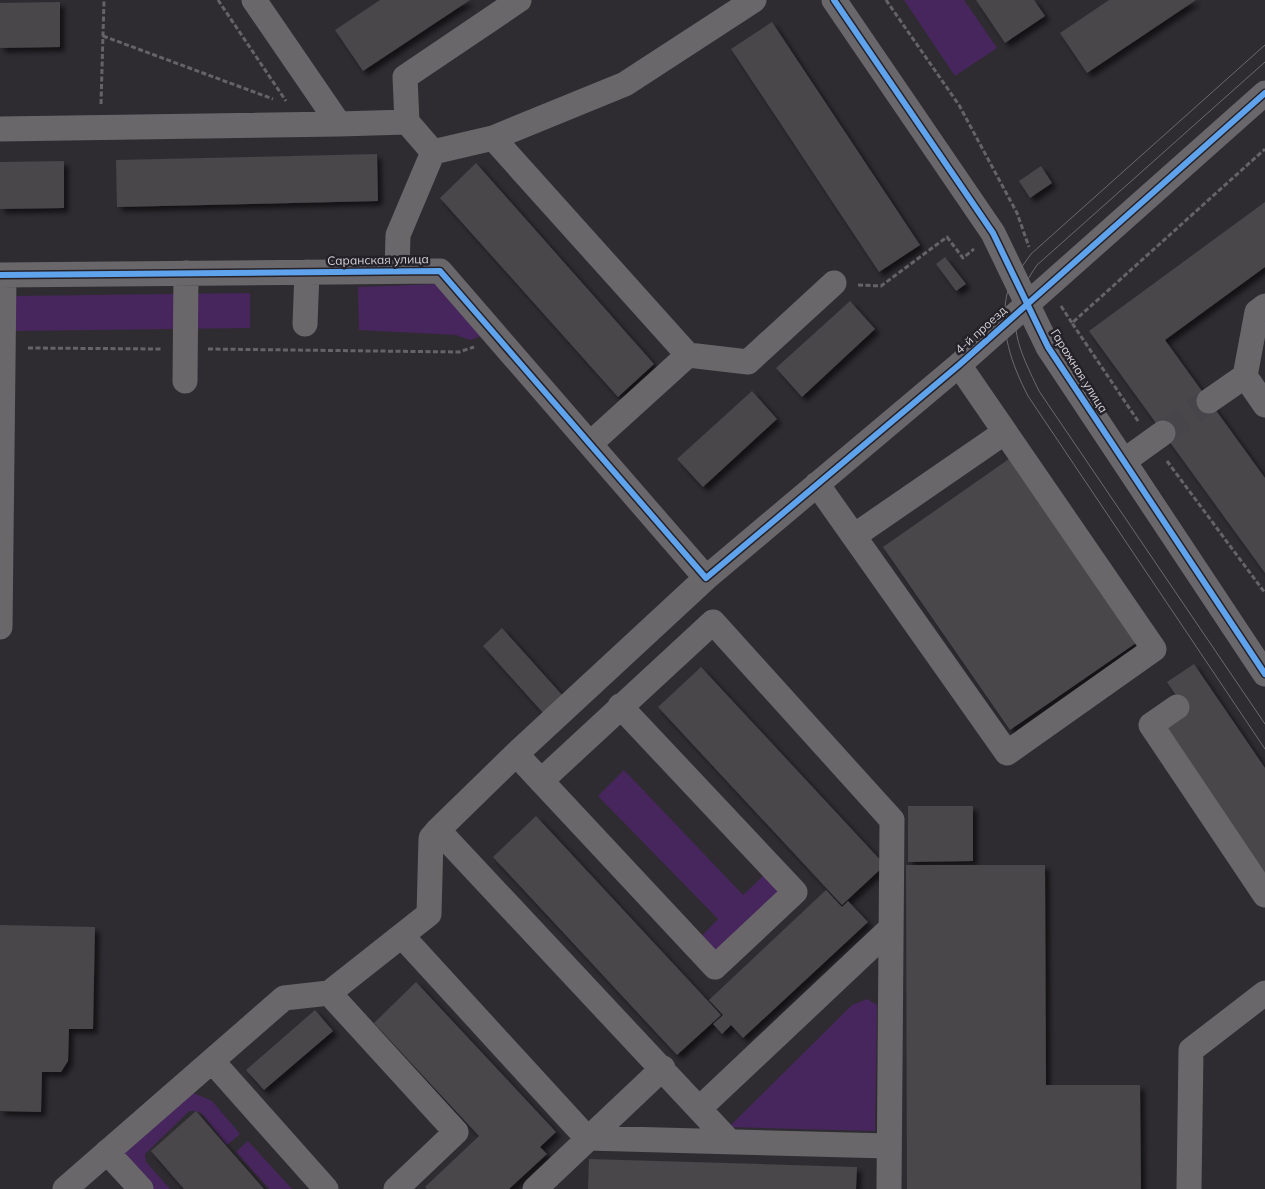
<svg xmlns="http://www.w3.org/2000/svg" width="1265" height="1189" font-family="Mulish,sans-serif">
  <defs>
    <filter id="shadow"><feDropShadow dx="4.5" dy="4.5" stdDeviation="2.5" flood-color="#0009"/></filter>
  </defs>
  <rect width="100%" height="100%" fill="#2f2c31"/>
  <!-- green -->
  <path fill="#47265d" d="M904,0h60l33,48 -42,28z
    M438,284l43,52 -11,4 -14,-5 -97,-5 -1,-43z
    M250,293v35l-235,3v-35z
    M624,770l119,125 22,-21 21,16 -64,67 -21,-20 17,-18 -120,-123z
    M867,999l10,6 -2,126 -146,-4 123,-122z
    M191,1092l21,9 28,33 -13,11 -26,-32 -5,-2h-7l-44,43 1,8 24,27h-20l-25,-28 -2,-12z
    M248,1141l44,48h-23l-33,-37z"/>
  <!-- building -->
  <path fill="#48464a" filter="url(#shadow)" d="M380,0h90l-107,71 -28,-41z
    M976,0h58l11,16 -40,27z
    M1109,0h87l-109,73 -27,-40z
    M60,2v45l-60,1v-45z
    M772,22l148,223 -41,27 -148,-223z
    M377,154l1,47 -261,6 -1,-47z
    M64,161v47l-64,1v-47z
    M476,163l178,201 -36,33 -178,-199z
    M1041,166l11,17 -22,15 -11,-17z
    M1265,202v65l-100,73 100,138v95l-176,-242z
    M945,257l21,27 -10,7 -20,-27z
    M850,301l25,28 -73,68 -26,-29z
    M752,391l25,28 -74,68 -26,-28z
    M1009,459l127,184 -126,87 -127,-183z
    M502,628l61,68 -19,18 -61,-68z
    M1194,664l71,104v121l-107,-158 29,-19 -20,-30z
    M701,667l184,198 -43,40 -184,-198z
    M908,806h65v55l-65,1z
    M536,816l185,199 -44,40 -184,-198z
    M906,865h139l1,220h94l1,104h-234z
    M826,890l16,17 6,-6 20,21 -125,116 -12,-13 -9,9 -9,-10 10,-9 -14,-15z
    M0,925l95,2 -2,102h-24l-1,32 -7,11h-19l-1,40 -41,-1z
    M416,982l140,150 -16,15 7,7 -38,35h-82l-2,-2 54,-51 -105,-113z
    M315,1010l18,21 -69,59 -18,-20z
    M196,1111l32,37 36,41h-80l-33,-38z
    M589,1159l268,8 -1,22h-268z"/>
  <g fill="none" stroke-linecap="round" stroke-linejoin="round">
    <!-- minor-tunnel -->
    <path stroke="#48454a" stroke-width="25" stroke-dasharray="25 12" stroke-linecap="butt" d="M1163,433l46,-32"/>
    <!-- path -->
    <path stroke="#656367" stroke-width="3" stroke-dasharray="5 2.5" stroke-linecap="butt" d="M218,0l68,101
      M886,0l73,105 58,108 12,34
      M103,36l170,63
      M101,104l3,-104
      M858,285l23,1 66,-49 16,21 11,-9
      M1061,306l11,17
      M28,348l134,1
      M208,349l251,3 15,-5
      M1138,421l-66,-98 193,-174
      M1167,461l98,132"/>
    <!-- minor -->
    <path stroke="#69676a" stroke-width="25" d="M254,0l85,124 68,-2 26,30
      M834,0l159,233 55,114 217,327
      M407,122l-2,-45 114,-77
      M0,129l339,-5
      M493,138l195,217 -97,88
      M397,271l1,-36 35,-83 60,-14 132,-54 129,-84
      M0,275l440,-4 266,307
      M305,324l2,-52
      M688,355l60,7 86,-79
      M1245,376l20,29
      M185,381l1,-108
      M1209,401l36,-25 12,-64 8,-6
      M1124,461l39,-28
      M817,484l190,269 147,-104 -195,-284
      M854,536l151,-104
      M0,627l4,-351
      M1177,707l-26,18 114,170
      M516,754l199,213 80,-75 -175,-186
      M541,781l172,-159 179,198 -3,369
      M438,830l292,312
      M402,936l185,202 302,8
      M329,993l127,139 -60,57
      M213,1062l113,127
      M700,1108l191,-180
      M107,1152l34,37
      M65,1189l219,-191 45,-5 100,-79 2,-76 7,-8 78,-76 190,-176 253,-213 306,-272
      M535,1189l128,-121
      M1189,1189l2,-139 74,-57"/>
    <!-- tram -->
    <path stroke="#6b6a6d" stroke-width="1" d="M1265,45l-234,209c-7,10 -22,29 -24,40 -8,36 5,71 21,102l237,353
      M1265,62l-228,203c-35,51 -22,76 2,126l226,333"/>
    <!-- cycleway casing -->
    <g stroke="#252129" stroke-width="9">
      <path id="cycleway" d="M834,0l159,233 55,114 217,327
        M0,275l440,-4 266,307 253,-213 306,-272"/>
    </g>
    <!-- cycleway -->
    <use href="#cycleway" stroke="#60a3ed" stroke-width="6"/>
  </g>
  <g text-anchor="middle" stroke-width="5" stroke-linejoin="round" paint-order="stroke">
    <!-- street labels -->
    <g font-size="12" fill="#d3d1d6" stroke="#252129">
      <text transform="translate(378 260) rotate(-1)" y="4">Саранская улица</text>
      <text transform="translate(981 330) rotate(-42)" y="4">4-й проезд</text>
      <text transform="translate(1079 371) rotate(58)" y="4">Гаражная улица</text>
    </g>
  </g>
</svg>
